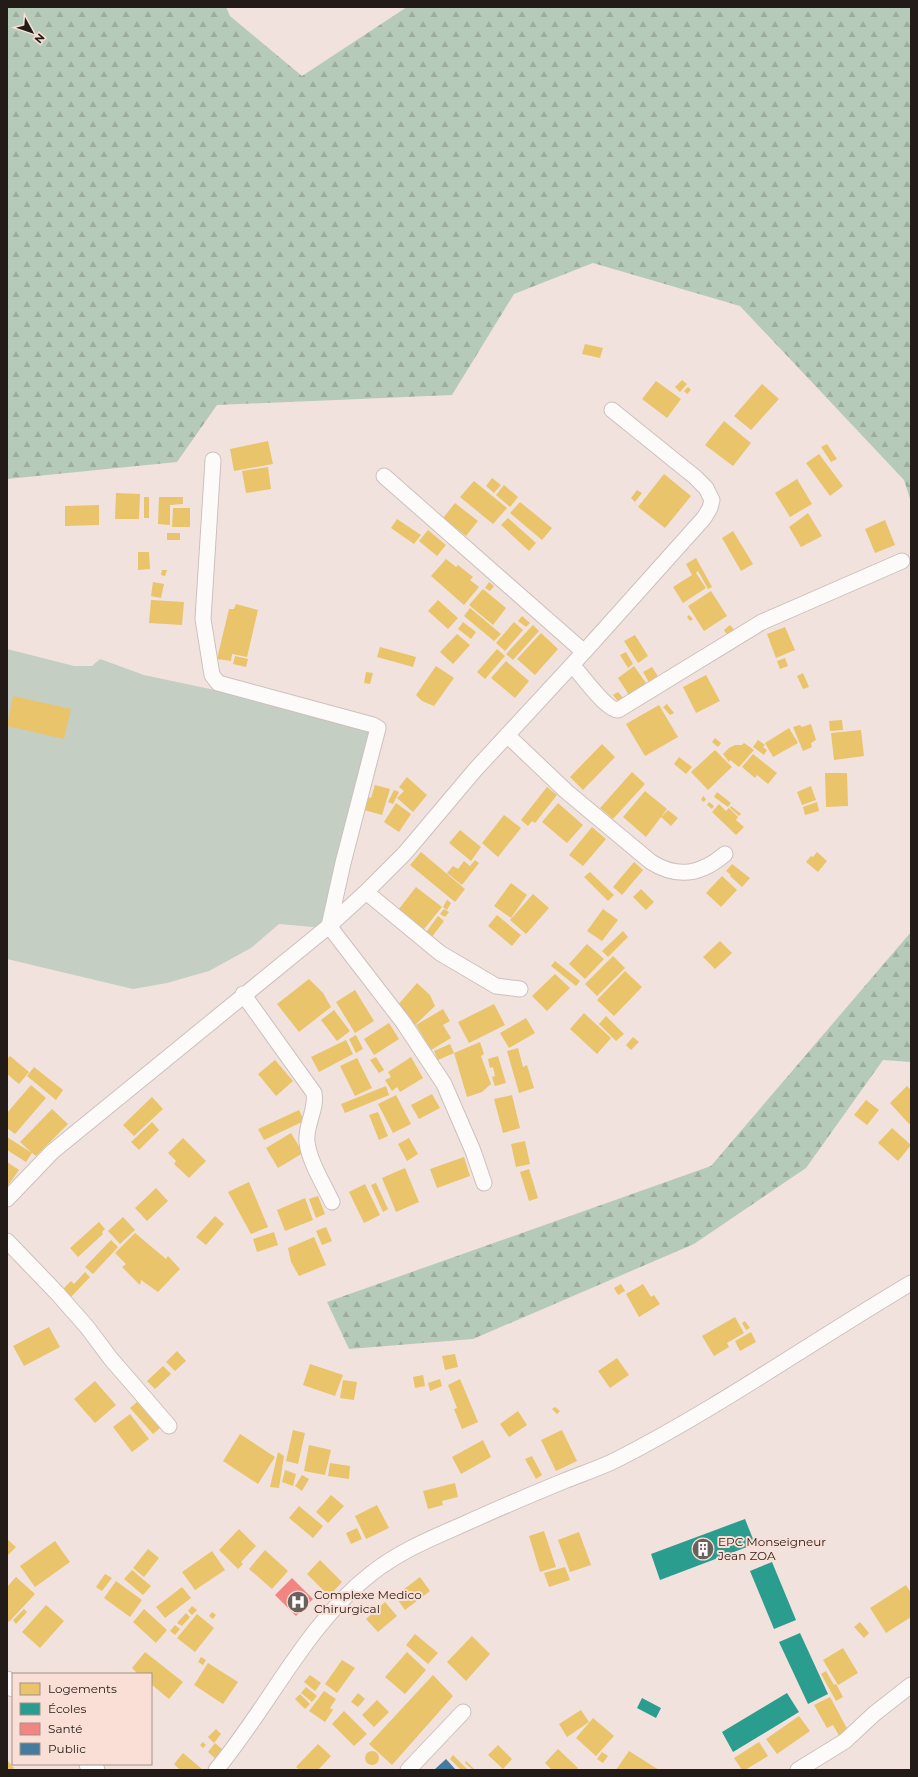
<svg xmlns="http://www.w3.org/2000/svg" width="918" height="1777" font-family="Montserrat,sans-serif">
  <defs>
    <pattern id="forest-firs" width="22" height="20" patternUnits="userSpaceOnUse"><rect width="22" height="20" fill="#b6cab9"/><path d="M5 1l3.5 6h-7zM16 11l3.5 6h-7z" fill="#9cad9e"/></pattern>
  </defs>
  <rect width="100%" height="100%" fill="#f1e2dd"/>
  <!-- forest -->
  <path fill="url(#forest-firs)" d="M7,7h219l4,9 72,60 105,-69h504v495l-7,-22 -164,-174 -147,-43 -79,31 -62,101 -235,10 -40,57 -170,17z
    M911,932v130l-28,-2 -77,108 -112,76 -221,95 -124,10 -22,-47 384,-136z"/>
  <!-- pitch -->
  <path fill="#c4cec3" d="M7,649l67,17h18l8,-7 44,16 156,33 83,24 -59,196 -45,-4 -28,24 -42,23 -42,12 -34,6 -126,-30z"/>
  <!-- homes -->
  <path fill="#e9c46a" d="M585,344l18,4 -3,10 -18,-4z
    M682,380l5,4 -7,8 -5,-5z
    M656,381l25,18 -14,19 -25,-19z
    M762,384l17,15 -28,31 -17,-14z
    M688,387l3,3 -4,4 -3,-3z
    M724,421l27,22 -18,23 -28,-21z
    M268,441l5,23 -39,7 -4,-22z
    M827,444l10,15 -6,3 -10,-15z
    M819,454l24,32 -13,10 -24,-33z
    M268,467l3,22 -25,4 -4,-22z
    M664,474l27,22 -26,32 -27,-21z
    M492,478l9,7 -7,8 -8,-7z
    M797,479l15,25 -22,13 -15,-24z
    M474,481l33,27 -14,16 -33,-27z
    M504,485l14,12 -8,10 -14,-12z
    M637,490l5,3 -7,9 -4,-4z
    M116,493l24,1 -1,25h-24z
    M144,497h5v21h-5z
    M159,497h24v7l-13,1v20l-12,-1z
    M520,502l32,26 -10,12 -32,-27z
    M455,503l23,18 -12,15 -23,-18z
    M99,505v20l-34,1v-20z
    M173,508h17v19h-18z
    M808,513l14,23 -21,11 -12,-20z
    M508,518l28,25 -7,8 -28,-26z
    M397,519l24,16 -7,9 -23,-16z
    M885,520l10,25 -20,8 -10,-24z
    M428,530l18,15 -9,11 -18,-15z
    M733,531l20,33 -12,7 -19,-33z
    M167,533h13v7h-13z
    M138,552h11l1,17 -12,1z
    M696,558l16,29 -4,2 -10,-18 -2,2 10,15 -23,15 -10,-16 19,-12 -6,-11z
    M446,559l10,8 2,-2 15,12 -3,3 9,7 -15,18 -33,-29z
    M162,570h5l-2,6 -4,-1z
    M153,582l11,2 -3,14 -10,-2z
    M489,582l5,4 -4,5 -5,-3z
    M483,589l23,19 -13,17 -24,-20z
    M711,591l16,25 -23,15 -16,-25z
    M151,600l33,2 -2,23 -33,-2z
    M438,600l20,18 -10,11 -20,-18z
    M236,604l22,6 -11,47 -15,-3 -1,7 -14,-2 12,-50h5z
    M470,608l31,26 -7,7 -30,-25z
    M689,615l4,4 -3,2 -3,-4z
    M522,616l8,7 -4,4 -8,-6z
    M463,622l13,10 -5,7 -13,-10z
    M514,622l9,8 -18,21 -9,-8z
    M533,625l6,6 -26,29 -7,-6z
    M730,625l5,6 -7,5 -4,-6z
    M785,627l10,23 -19,8 -9,-24z
    M541,633l17,16 -23,26 -18,-16z
    M457,634l13,11 -17,19 -13,-12z
    M635,635l13,21 -10,7 -14,-22z
    M380,647l36,10 -3,10 -36,-10z
    M497,649l8,7 -20,23 -8,-7z
    M626,652l7,12 -5,4 -8,-13z
    M235,656l13,3 -2,8 -13,-3z
    M785,658l3,8 -8,3 -3,-8z
    M506,661l23,20 -14,17 -24,-20z
    M436,666l18,12 -20,28 -12,-5 -6,-6z
    M634,666l12,17 -17,12 -11,-17z
    M652,667l7,11 -9,6 -7,-12z
    M366,672l7,1 -3,11 -6,-1z
    M803,673l6,14 -6,2 -6,-13z
    M706,675l14,26 -24,12 -13,-26z
    M618,692l7,8 -5,4 -7,-9z
    M13,696l58,13 -7,30 -57,-13z
    M667,704l7,9 -4,2 -7,-8z
    M659,705l19,32 -33,19 -19,-32z
    M842,720l1,10 -13,1 -1,-10z
    M811,724l5,16 -5,3 1,4 -9,4 -10,-24 7,-2 2,2z
    M789,728l9,15 -25,14 -8,-14z
    M861,730l3,26 -30,4 -3,-27z
    M715,738l6,5 -3,4 -6,-5z
    M758,740l7,5 -2,2 4,3 -3,5 -11,-8z
    M744,743l10,7 -15,17 -9,-7 -1,2 -6,-8 6,-6 6,-3h7z
    M602,744l13,13 -32,33 -13,-13z
    M715,750l17,17 -24,23 -17,-18z
    M753,754l24,19 -9,11 -11,-9 -2,3 -13,-11z
    M679,757l13,10 -6,7 -12,-10z
    M632,772l13,12 -32,35 -13,-11z
    M825,773h22l1,33 -22,1z
    M407,777l20,18 -14,17 -16,-14 7,-7 -5,-4z
    M375,785l15,4 -8,26 -18,-5 4,-13 3,1z
    M811,786l5,14 -14,5 -5,-13z
    M547,787l10,8 -22,28 -3,-2 -4,5 -7,-6z
    M394,790l5,2 -6,12 -5,-2z
    M645,791l22,18 -21,28 -23,-20z
    M717,792l14,11 -3,4 -14,-10z
    M703,796l3,3 -2,3 -3,-2z
    M709,802l5,4 -2,3 -5,-4z
    M817,802l2,9 -14,4 -2,-8z
    M396,803l15,11 -12,18 -15,-10z
    M558,803l25,22 -16,18 -25,-21z
    M719,804l7,7 3,-3 9,9 -2,3 8,7 -8,8 -24,-23z
    M731,806l10,8 -2,2 -9,-8z
    M668,810l10,8 -7,8 -10,-9z
    M504,815l17,13 -23,29 -16,-14z
    M592,827l14,12 -23,27 -14,-11z
    M460,830l21,17 -10,14 -22,-18z
    M421,852l44,37 -10,13 -45,-37z
    M817,852l10,9 -9,11 -12,-10 5,-6 2,1z
    M475,860l4,3 -17,22 -15,-12 6,-7 5,3 6,-8 6,5z
    M634,862l9,8 -21,25 -9,-8z
    M732,864l18,14 -8,9 -12,-11 1,-1 -5,-4z
    M590,872l24,23 -6,6 -24,-24z
    M722,876l15,14 -16,17 -15,-14z
    M511,883l16,12 -16,23 -17,-12z
    M416,887l26,20 -22,27 -25,-20z
    M641,889l13,13 -8,8 -13,-13z
    M533,894l16,14 -23,26 -16,-14z
    M447,900l4,3 -4,7 -4,-3z
    M444,909l5,3 -4,5 -5,-3z
    M603,909l15,11 -16,21 -15,-10z
    M497,915l24,20 -9,11 -24,-20z
    M438,916l6,5 -16,21 -6,-4z
    M623,931l5,6 -20,20 -6,-6z
    M720,941l12,12 -17,16 -12,-12z
    M587,944l17,15 -19,20 -16,-15z
    M613,956l12,12 -28,28 -12,-12z
    M555,961l25,20 -4,5 -25,-20z
    M625,971l17,16 -28,29 -17,-16z
    M555,974l15,14 -23,23 -15,-15z
    M309,979l14,14 8,14 -32,25 -22,-28z
    M417,983l13,12 5,11 -21,20 -18,-19z
    M355,990l19,31 -19,12 -19,-31z
    M494,1004l11,21 -36,18 -11,-21z
    M443,1009l7,12 -7,4 8,13 -20,12 -15,-25z
    M334,1010l16,21 -13,10 -16,-21z
    M584,1013l27,25 -14,16 -27,-25z
    M606,1016l18,18 -8,7 -17,-17z
    M526,1018l9,15 -26,15 -9,-15z
    M389,1023l10,16 -25,16 -10,-16z
    M356,1035l7,14 -7,4 -7,-14z
    M633,1037l6,5 -8,8 -5,-5z
    M346,1040l7,14 -34,18 -8,-15z
    M480,1042l4,12 -3,2 10,28 -9,8 -15,5 -13,-44z
    M450,1044l4,9 -16,7 -4,-9z
    M518,1048l5,19 4,-2 7,23 -15,5 -12,-42z
    M10,1056l19,16 -10,12 -12,-10v-15z
    M498,1056l8,27 -11,3 -3,-9 3,-1 -2,-9 -3,1 -2,-9z
    M376,1057l8,13 -5,3 -9,-13z
    M411,1057l12,21 -23,14 -3,-5 -5,4 -7,-11 6,-3 -3,-5z
    M357,1058l15,30 -17,8 -15,-30z
    M275,1060l18,21 -17,15 -18,-22z
    M34,1067l29,23 -7,10 -29,-24z
    M31,1085l15,13 -31,36 -8,-6v-15z
    M386,1086l3,9 -44,18 -4,-9z
    M907,1086l4,4v32l-2,2 -19,-21z
    M432,1094l8,14 -21,11 -8,-14z
    M396,1095l15,29 -18,9 -15,-29z
    M512,1095l8,33 -17,5 -9,-34z
    M152,1097l11,12 -29,27 -11,-11z
    M866,1100l13,10 -12,15 -13,-10z
    M52,1109l16,15 -32,32 -4,-3 -6,9 -19,-12v-13l25,16 -12,-11z
    M299,1110l5,11 -40,19 -6,-11z
    M378,1112l10,24 -9,4 -10,-25z
    M152,1122l7,8 -20,20 -8,-8z
    M892,1128l19,17 -13,16 -20,-18z
    M291,1133l12,20 -25,15 -12,-20z
    M183,1138l23,23 -17,17 -15,-14 2,-3 -8,-8z
    M409,1138l9,16 -11,7 -9,-17z
    M525,1141l5,23 -14,3 -5,-23z
    M464,1157l6,19 -33,12 -7,-19z
    M7,1162l12,8 -12,17z
    M405,1168l14,34 -23,10 -14,-34z
    M529,1169l9,29 -9,3 -9,-29z
    M249,1182l19,45 -17,7 -23,-42z
    M376,1183l12,26 -5,3 -12,-27z
    M365,1184l15,31 -16,8 -15,-31z
    M156,1188l12,13 -21,20 -12,-13z
    M318,1196l7,18 -9,4 -7,-19z
    M305,1198l8,22 -28,11 -8,-21z
    M215,1216l9,8 -18,21 -10,-8z
    M123,1217l12,13 -15,14 -12,-13z
    M99,1222l6,7 -3,3 1,2 -25,23 -8,-9z
    M326,1227l6,14 -10,4 -6,-14z
    M274,1232l4,13 -21,7 -4,-13z
    M135,1233l31,26 2,-3 12,13 -22,23 -17,-12 -1,5 -18,-18 4,-3 -11,-11z
    M314,1237l12,28 -27,11 -8,-14 -3,-14z
    M111,1240l7,7 -25,27 -8,-7z
    M85,1272l5,5 -19,20 -8,-8 8,-8 3,3z
    M621,1284l4,7 -7,4 -4,-7z
    M643,1284l8,13 3,-2 6,9 -21,13 -13,-23z
    M735,1317l9,16 -17,10 2,4 -15,9 -12,-20z
    M745,1321l5,7 -4,2 -4,-7z
    M49,1327l11,20 -36,19 -11,-20z
    M751,1332l5,10 -16,9 -5,-10z
    M177,1351l9,10 -11,10 -9,-9z
    M455,1354l3,13 -13,3 -3,-14z
    M617,1358l12,17 -19,13 -12,-17z
    M310,1364l33,11 -8,21 -32,-11z
    M163,1366l8,8 -16,15 -8,-8z
    M423,1375l2,11 -10,2 -2,-11z
    M440,1379l2,7 -12,5 -2,-8z
    M460,1379l18,43 -16,7 -8,-20 3,-1 -9,-23z
    M343,1380l14,2 -3,18 -14,-2z
    M95,1381l21,24 -21,18 -21,-24z
    M137,1402l23,26 -7,6 -23,-26z
    M555,1407l5,4 -3,3 -5,-5z
    M518,1411l9,14 -18,12 -9,-13z
    M130,1414l19,25 -17,13 -19,-25z
    M293,1430l12,3 -7,31 -12,-3z
    M562,1430l15,31 -21,10 -15,-31z
    M240,1434l35,23 -17,27 -35,-23z
    M483,1440l8,17 -30,17 -9,-17z
    M309,1445l22,5 -6,25 -21,-4z
    M278,1452l6,4 -5,32 -9,-1z
    M532,1456l10,19 -6,4 -11,-20z
    M330,1463l20,3 -1,13 -21,-3z
    M285,1470l11,4 -3,12 -11,-4z
    M302,1475l7,4 -7,12 -7,-5z
    M455,1483l3,14 -16,4 1,4 -15,4 -5,-18z
    M331,1495l13,11 -16,17 -12,-11z
    M377,1505l12,23 -23,11 -11,-23z
    M299,1506l24,20 -10,12 -24,-20z
    M357,1528l5,11 -11,5 -5,-11z
    M239,1529l17,17 -15,16 2,2 -5,5 -19,-19z
    M544,1531l12,36 -16,5 -11,-36z
    M579,1532l12,33 -21,7 -12,-32z
    M7,1539l9,8 -9,9z
    M55,1541l15,21 -35,25 -15,-21z
    M148,1549l11,9 -15,19 -11,-9z
    M265,1550l23,21 -16,18 -23,-20z
    M212,1551l13,19 -30,20 -13,-18z
    M320,1560l22,22 -13,14 -22,-22z
    M565,1567l5,13 -21,7 -5,-14z
    M132,1570l19,16 -8,9 -19,-16z
    M105,1574l7,4 -10,13 -6,-4z
    M16,1577l19,17 -26,28 -2,-2v-33z
    M420,1577l10,14 -25,19 -10,-14z
    M116,1581l26,19 -12,17 -26,-19z
    M906,1585l5,8v24l-25,16 -16,-25z
    M182,1587l9,11 -26,20 -9,-11z
    M385,1602l12,14 -19,16 -12,-13z
    M46,1605l18,16 -24,27 -18,-16z
    M192,1606l5,4 -5,5 -4,-4z
    M24,1609l3,3 -11,12 -3,-4z
    M144,1609l23,21 -11,13 -23,-21z
    M212,1612l4,3 -3,4 -4,-3z
    M186,1613l4,4 -8,9 -5,-3z
    M197,1614l17,14 -19,24 -18,-14z
    M860,1622l9,11 -5,5 -10,-11z
    M175,1625l5,4 -5,6 -5,-4z
    M415,1634l23,19 -10,11 -22,-19z
    M472,1636l18,18 -24,27 -19,-19z
    M843,1648l15,25 -20,12 -15,-25z
    M145,1652l38,30 -14,17 -18,-15v-10h-13l-6,-6z
    M407,1652l19,18 -21,24 -20,-17z
    M201,1657l5,3 -3,5 -5,-3z
    M342,1660l13,8 -18,25 -12,-9z
    M208,1663l30,19 -15,22 -29,-19z
    M826,1671l8,14 2,-1 7,13 -7,4 -15,-27z
    M310,1675l11,8 -6,8 -11,-9z
    M433,1675l20,21 -61,69 -23,-21z
    M306,1687l11,9 -5,6 -11,-9z
    M324,1691l12,8 -6,9 3,2 -8,12 -16,-11z
    M358,1693l7,6 -7,8 -7,-5z
    M300,1694l10,10 -5,5 -10,-10z
    M830,1697l20,37 -9,5 -8,-14 -6,3 -13,-23z
    M377,1700l12,12 -15,15 -12,-12z
    M581,1710l8,12 -22,15 -8,-13z
    M344,1711l23,23 -13,12 -22,-22z
    M799,1716l11,15 -33,23 -11,-15z
    M593,1718l21,18 -18,20 -20,-18z
    M216,1729l5,5 -7,9 -6,-6z
    M203,1742l3,3 -3,3 -3,-3z
    M759,1742l9,14 -23,14h-3l-8,-12z
    M215,1743l9,8 -7,9 -9,-8z
    M318,1744l13,12 -13,14h-18l-4,-3z
    M498,1745l14,14 -9,10 -15,-14z
    M558,1749l20,19 -2,2h-24l-7,-7z
    M365 1758a7 7 0 1 1 14 0a7 7 0 1 1-14 0Z
    M629,1751l30,19h-43z
    M602,1752l6,4 -5,7 -6,-4z
    M183,1753l20,17h-23l-6,-6z
    M453,1755l15,15h-7l-11,-11z
    M7,1760l7,8 -2,2h-5z
    M466,1761l8,8 -1,1 -8,-7z"/>
  <!-- schools -->
  <path fill="#2a9d8f" d="M745,1519l10,25 -95,36 -9,-26z
    M772,1562l24,58 -22,9 -24,-58z
    M800,1633l28,61 -20,10 -29,-62z
    M787,1693l12,19 -66,40 -11,-20z
    M642,1698l19,10 -5,10 -19,-10z"/>
  <!-- health -->
  <path fill="#f28482" d="M292,1578l21,21 -17,17 -21,-21z"/>
  <!-- public -->
  <path fill="#457b9d" d="M446,1759l10,11h-22z"/>
  <g fill="none" stroke-linecap="round" stroke-linejoin="round">
    <!-- minor casing -->
    <g stroke="#ccc0bd" stroke-width="17">
      <path id="minor" d="M213,460l-10,159 9,56 6,8 155,42 5,3 -35,135 -14,63 74,96 41,62 29,67 11,32
        M384,476l200,176
        M572,665c10,10 34,45 46,45l144,-88 140,-61
        M507,735l60,57 84,70c27,17 51,12 74,-8
        M366,892l74,61 56,33 24,3
        M243,994l71,99c3,17 -9,32 -7,49 2,19 17,43 25,60
        M7,1199l45,-47 277,-226 37,-34 39,-39 70,-83 109,-118 120,-134 6,-10 2,-8 -6,-12 -11,-11 -83,-67
        M7,1241l50,52 30,34 24,32 58,67
        M216,1770c53,-63 90,-146 156,-197 28,-22 60,-35 92,-49 33,-15 66,-29 100,-43 17,-7 36,-13 52,-21 102,-52 197,-119 295,-177
        M408,1770l55,-58
        M798,1770l47,-29 29,-27 37,-29"/>
    </g>
    <!-- major casing -->
    <g stroke="#ccc0bd" stroke-width="21">
      <path id="major" d="M7,1681l6,6
        M89,1764l6,6"/>
    </g>
    <!-- minor -->
    <use href="#minor" stroke="#fdfbfa" stroke-width="15"/>
    <!-- major -->
    <use href="#major" stroke="#fdfbfa" stroke-width="19"/>
  </g>
  <!-- icons -->
  <defs>
    <g id="building-disc" transform="scale(1.15)"><circle r="9.5" fill="#6b615c" stroke="#f9dfd5"/><path d="M-4-6H4V6H1V3H-1V6H-4ZM-2.5-4.3h1.7v1.8h-1.7ZM.8-4.3h1.7v1.8H.8ZM-2.5-1h1.7V.8h-1.7ZM.8-1h1.7V.8H.8Z" fill="#fff"/></g>
    <g id="hospital-disc" transform="scale(1.15)"><circle r="9.5" fill="#6b615c" stroke="#f9dfd5"/><path d="M-5-5h3v3.5h4V-5h3V5h-3V1.5h-4V5h-3Z" fill="#fff"/></g>
  </defs>
  <g fill-rule="evenodd">
    <use href="#building-disc" x="703" y="1549"/>
    <use href="#hospital-disc" x="298" y="1602"/>
  </g>
  <g text-anchor="middle" stroke-width="4" stroke-linejoin="round" paint-order="stroke">
    <!-- poi labels -->
    <g font-size="12" fill="#231b17" stroke="#f9dfd5" text-anchor="start">
      <text x="718" y="1546">EPC Monseigneur<tspan x="718" dy="14">Jean ZOA</tspan></text>
      <text x="314" y="1599">Complexe Medico<tspan x="314" dy="14">Chirurgical</tspan></text>
    </g>
  </g>
  <!-- border -->
  <rect width="918" height="1777" fill="none" stroke="#231b17" stroke-width="16"/>
  <!-- legend -->
  <rect x="12" y="1673" width="140" height="92" fill="#f9dfd5" stroke="#a39189"/>
  <rect x="20" y="1683" width="20" height="12" fill="#e9c46a" stroke="#a39189"/>
  <text x="48" y="1693" font-size="12" fill="#231b17">Logements</text>
  <rect x="20" y="1703" width="20" height="12" fill="#2a9d8f" stroke="#a39189"/>
  <text x="48" y="1713" font-size="12" fill="#231b17">Écoles</text>
  <rect x="20" y="1723" width="20" height="12" fill="#f28482" stroke="#a39189"/>
  <text x="48" y="1733" font-size="12" fill="#231b17">Santé</text>
  <rect x="20" y="1743" width="20" height="12" fill="#457b9d" stroke="#a39189"/>
  <text x="48" y="1753" font-size="12" fill="#231b17">Public</text>
  <!-- north arrow -->
  <g transform="translate(32 32) rotate(130)" stroke="#f9dfd5" stroke-width="3" paint-order="stroke">
  <path d="M0-3L7 15L0 10L-7 15Z" fill="#231b17"/>
  <text y="-6" font-size="11" font-weight="bold" text-anchor="middle" fill="#231b17">N</text>
  </g>
</svg>
